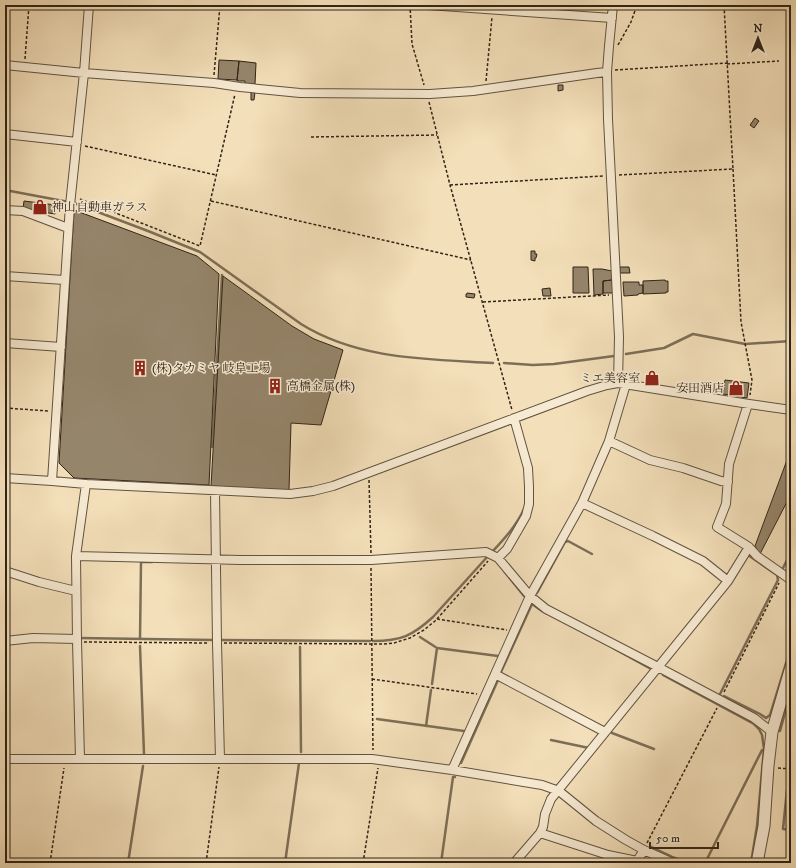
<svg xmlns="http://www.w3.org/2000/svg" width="796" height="868" font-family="'IM FELL DW Pica','Noto Serif JP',serif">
  <rect width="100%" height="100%" fill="#f3dfb9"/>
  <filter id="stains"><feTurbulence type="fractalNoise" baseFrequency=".005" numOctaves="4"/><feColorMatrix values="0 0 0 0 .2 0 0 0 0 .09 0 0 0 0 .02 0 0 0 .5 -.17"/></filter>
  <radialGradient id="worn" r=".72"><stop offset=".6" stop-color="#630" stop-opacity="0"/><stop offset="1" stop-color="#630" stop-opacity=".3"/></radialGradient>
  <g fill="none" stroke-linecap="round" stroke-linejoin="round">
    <!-- stream -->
    <path stroke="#7d6e57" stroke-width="2.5" d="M5,190l69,13 74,28 52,21 101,72c58,36 126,35 192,39
      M626,354l38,-6 29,-14 52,10 46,-3
      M504,363l29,2 21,-1 60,-8
      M212,447l10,-172
      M492,552c12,-13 25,-27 32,-43
      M783,568l8,-16
      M504,571l20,25
      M537,593l28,-51 3,-1 24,13
      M420,637l17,11 61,8
      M79,638l134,2
      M140,639l1,-77h11
      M220,640l150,1
      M373,641c28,0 39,-5 60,-24l55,-61
      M140,646l4,108
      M300,647l1,105
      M613,648l38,21
      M500,674l32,-70 10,7
      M663,675l91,49 5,5 3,6 2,14 -7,77 -6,37
      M432,684l5,-36
      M720,694l58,-114 -1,-5 -29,-20
      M724,696l36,18 6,4 4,-3 21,-68
      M790,696l1,-5
      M377,719l87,12
      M426,726l5,-36
      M780,731l8,-29
      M612,733l42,16
      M551,740l38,8
      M461,763l37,-83
      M791,781l-4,9 -4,39 8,1
      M651,847l21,10 17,6
      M128,863l15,-97
      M285,863l14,-100
      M441,863l12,-86h2
      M705,863l57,-113
      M789,863l2,-7"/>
  </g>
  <!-- building -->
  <path fill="#95856b" stroke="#302417" d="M219,60l20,1 -2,19 -19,-1z
    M239,61l17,2 -1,21h-10v-3h-8z
    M558,85h5v5l-5,1z
    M251,92h4l-1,8h-3z
    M755,118l4,3 -5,7 -4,-3z
    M24,201l32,4 -1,9 -32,-5z
    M74,210l123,46 22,18 -10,211 -135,-7 -15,-15z
    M531,251h4v3h2l-1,4h-1v3l-4,-1z
    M573,267h15l1,26h-16z
    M620,267h9l1,6h-10z
    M593,269h9l10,2v9l-9,1v13l-9,1z
    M223,276l69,50 22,13 29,11 -22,75 -30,-2 -2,67 -42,-2 -36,-2z
    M612,280l1,13h-10v-12z
    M665,280v1h3v11h-2v1l-23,1v-13z
    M623,282h16v3h4v8l-5,1v1l-14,1z
    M550,288l1,8h-8l-1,-7z
    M467,293l8,1 -1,4 -8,-1v-3h1z
    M649,374h6v7h-6z
    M725,380l24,3 -2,15 -24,-4z
    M791,421v73l-31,60 -5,-8 35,-94z"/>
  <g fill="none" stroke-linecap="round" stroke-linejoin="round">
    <!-- minor casing -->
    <g stroke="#615340" stroke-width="10">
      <path id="minor" d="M428,5l184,13
        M613,5l-4,41 -2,26 1,47 11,218 -1,46
        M5,65l79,8 130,10 26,4 60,6 130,1 43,-3 124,-18 10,-1
        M5,134l72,8
        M5,210l18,1 45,17
        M5,276l59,4
        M5,343l56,4
        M748,404l-19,60 -3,40 -9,23 32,20
        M609,441l41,19 33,8 38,13 7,1
        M5,478l47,3 34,3 204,10 23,-3 20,-5 254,-95 20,-6 11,-2 131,21 42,6
        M52,481l18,-276 14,-132 5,-68
        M215,491l2,152 3,116
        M582,503l71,33 50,25 25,20
        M76,556l164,4h131l115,-8 12,6 32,38 16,13 112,58 96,51 18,14
        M498,558l9,-9 19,-33 3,-12v-17l-1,-19 -14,-50
        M5,571l34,11 37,9
        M5,641l28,-3 44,1
        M495,674l110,58
        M5,759h367l80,11 90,15 17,6 37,30 30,19 18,10 29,13
        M80,759l-3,-118 -1,-85 10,-72
        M452,770l78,-174 52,-93 27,-62 17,-57
        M540,833l68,22 29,6 7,-11
        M514,863l26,-30 3,-6 2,-13 6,-15 177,-218 21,-34 8,9 34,24"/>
    </g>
    <!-- tertiary casing -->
    <g stroke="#615340" stroke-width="13">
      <path id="tertiary" d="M757,863l7,-37 4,-60 4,-34 19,-65"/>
    </g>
    <!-- path -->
    <path stroke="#302417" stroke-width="1.5" stroke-dasharray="3 2" stroke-linecap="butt" d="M410,5l2,39 12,41
      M618,45l13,-23 6,-17
      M25,59l4,-54
      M727,64l52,-3
      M615,70l112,-7
      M214,75l6,-70
      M486,81l6,-64
      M429,102l21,83 62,225
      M311,137l126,-2
      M791,141l-2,20 2,6
      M85,146l131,29
      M733,169l8,153 11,58 -2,15
      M619,175l114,-6 -9,-164
      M450,185l153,-9
      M80,199l120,47 35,-152
      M211,201l260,59
      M483,302l126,-7
      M5,408l44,3
      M369,480l2,73
      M787,567l4,-8
      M371,568l2,182
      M437,619l70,11
      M84,642l125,1
      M224,643l159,1 11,-1 16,-5 14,-8 11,-9 10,-11 43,-49
      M372,679l105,15
      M724,692l55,-109
      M778,768l13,1
      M647,843l70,-135
      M51,859l29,4
      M50,863l14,-95
      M206,863l13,-96
      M363,863l15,-95"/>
    <!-- minor -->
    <use href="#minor" stroke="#f7ead2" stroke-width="8"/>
    <!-- tertiary -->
    <use href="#tertiary" stroke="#f7ead2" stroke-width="11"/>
  </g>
  <!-- icons -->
  <defs>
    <g id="shop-bare" transform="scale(1.2)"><path d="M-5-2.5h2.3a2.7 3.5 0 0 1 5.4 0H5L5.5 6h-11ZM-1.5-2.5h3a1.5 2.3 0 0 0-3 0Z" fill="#8f2418" stroke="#f7ead2" stroke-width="2.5" paint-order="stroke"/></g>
    <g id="building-bare" transform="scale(1.2)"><path d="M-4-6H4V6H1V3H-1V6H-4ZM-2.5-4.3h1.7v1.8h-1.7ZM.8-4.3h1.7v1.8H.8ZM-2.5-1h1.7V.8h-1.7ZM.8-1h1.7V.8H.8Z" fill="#8f2418" stroke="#f7ead2" stroke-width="2.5" paint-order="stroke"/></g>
  </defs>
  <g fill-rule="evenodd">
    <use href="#shop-bare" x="40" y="207"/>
    <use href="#building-bare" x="140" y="368"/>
    <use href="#shop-bare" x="652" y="378"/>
    <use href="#building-bare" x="275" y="386"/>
    <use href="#shop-bare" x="736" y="388"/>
  </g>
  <g text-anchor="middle" stroke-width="3" stroke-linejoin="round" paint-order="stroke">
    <!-- poi labels -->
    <g font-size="12" fill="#302417" stroke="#f7ead2" text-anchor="start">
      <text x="52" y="211">神山自動車ガラス</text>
      <text x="152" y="372">(株)タカミヤ 岐阜工場</text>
      <text x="640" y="382" text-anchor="end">ミエ美容室</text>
      <text x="287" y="390">高橋金属(株)</text>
      <text x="724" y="392" text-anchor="end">安田酒店</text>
    </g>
  </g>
  <!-- margin -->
  <rect width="796" height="868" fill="none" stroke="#f3dfb9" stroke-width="20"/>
  <rect x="6" y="6" width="784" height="856" fill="none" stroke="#302417" stroke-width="2"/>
  <rect x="10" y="10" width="776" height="848" fill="none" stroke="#302417"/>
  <!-- north arrow -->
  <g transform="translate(758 38)" stroke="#f7ead2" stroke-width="3" paint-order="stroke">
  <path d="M0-3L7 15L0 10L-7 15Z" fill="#302417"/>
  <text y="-6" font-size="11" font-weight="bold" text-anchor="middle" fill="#302417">N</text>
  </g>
  <!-- scale -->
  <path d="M650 842v6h68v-6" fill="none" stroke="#302417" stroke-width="2"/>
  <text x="656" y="842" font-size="12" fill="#302417" stroke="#f7ead2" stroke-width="3" paint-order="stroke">50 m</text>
  <rect width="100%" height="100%" filter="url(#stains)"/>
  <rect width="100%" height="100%" fill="url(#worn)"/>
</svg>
